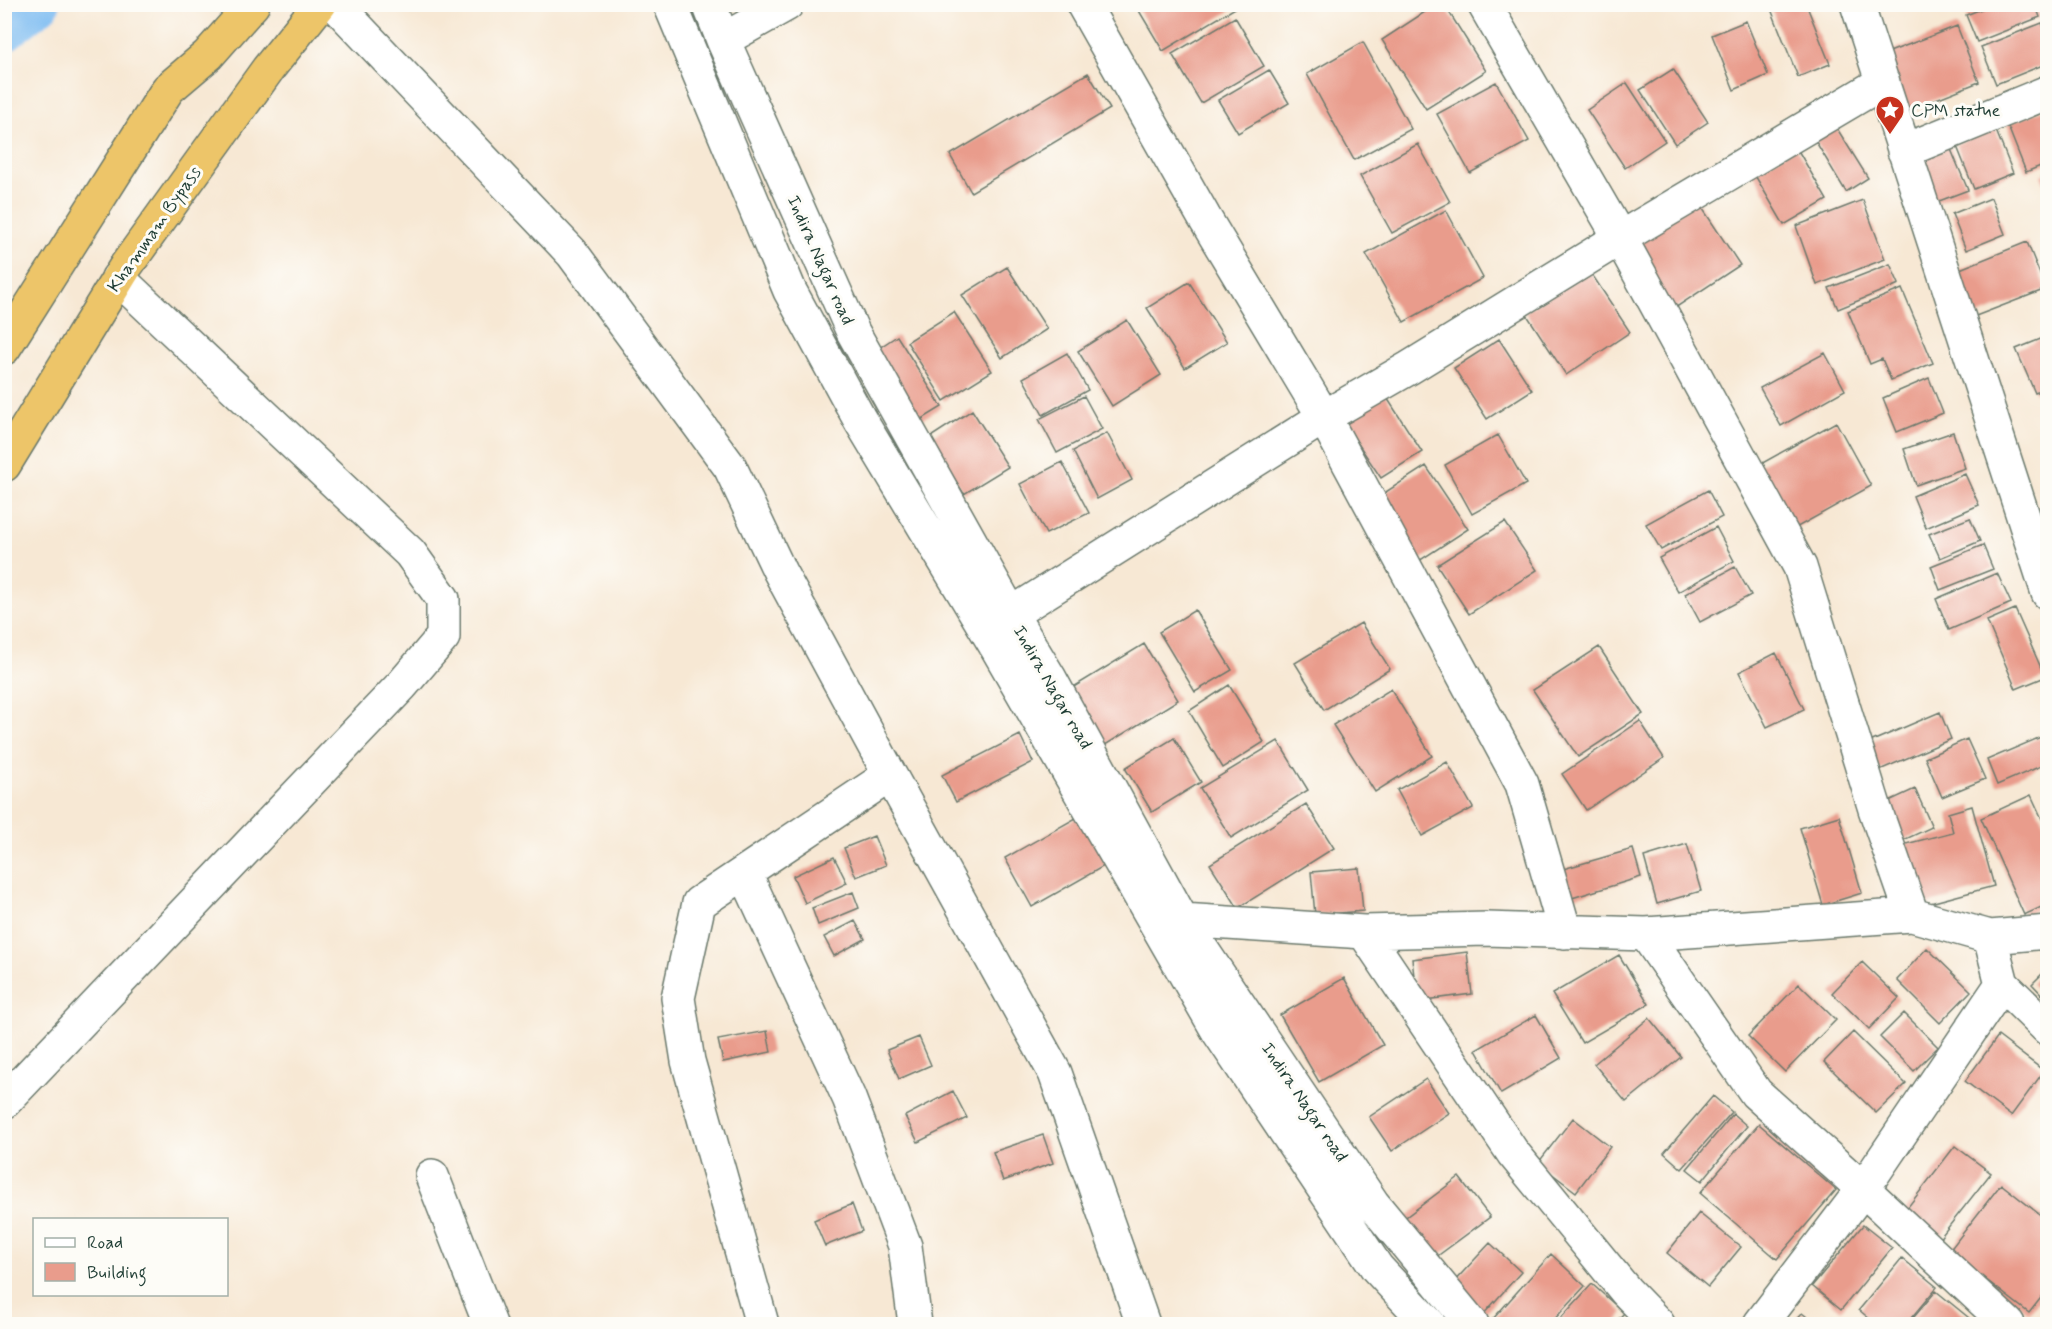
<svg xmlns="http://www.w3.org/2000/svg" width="2052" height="1329" font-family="Mynerve,sans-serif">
  <rect width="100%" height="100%" fill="#fdfcf7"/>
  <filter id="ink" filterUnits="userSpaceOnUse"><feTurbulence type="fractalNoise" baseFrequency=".0167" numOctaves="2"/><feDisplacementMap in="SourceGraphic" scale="12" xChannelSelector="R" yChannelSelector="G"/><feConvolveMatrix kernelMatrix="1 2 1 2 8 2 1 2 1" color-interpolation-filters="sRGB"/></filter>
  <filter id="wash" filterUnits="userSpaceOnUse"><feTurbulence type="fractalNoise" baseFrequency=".008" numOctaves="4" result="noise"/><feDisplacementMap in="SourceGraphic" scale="24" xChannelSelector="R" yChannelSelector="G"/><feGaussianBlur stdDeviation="1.35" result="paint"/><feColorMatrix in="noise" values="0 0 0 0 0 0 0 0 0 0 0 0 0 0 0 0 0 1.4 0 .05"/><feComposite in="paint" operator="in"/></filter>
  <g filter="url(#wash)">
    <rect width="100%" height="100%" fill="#f7e8d4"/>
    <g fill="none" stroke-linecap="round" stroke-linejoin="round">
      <!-- canal -->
      <path stroke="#7fbdf2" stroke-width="40" d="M4,32l36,-28"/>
    </g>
    <g id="blocks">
      <!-- building -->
      <path fill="#e99c8c" d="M1135,4h107l-79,47z
        M1437,4h7l42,67 -60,38 -44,-69z
        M1769,4h37l24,60 -32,13z
        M1994,4h41l5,13 -63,25 -11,-27z
        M1235,17l29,49 -63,37 -29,-49z
        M1746,21l22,54 -34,15 -22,-55z
        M2042,23l6,13v27l-52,21 -15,-37z
        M1957,26l22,56 -78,31 -22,-57z
        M1363,42l48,87 -57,31 -47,-86z
        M1673,69l35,53 -33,22 -35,-54z
        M1269,70l20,33 -51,30 -20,-33z
        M1088,73l22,36 -139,83 -21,-37z
        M1496,82l33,59 -59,32 -33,-59z
        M1627,83l38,58 -40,27 -38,-58z
        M2048,108v55l-22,9 -19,-48z
        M1831,119l37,59 -22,14 -36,-60z
        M1995,128l18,45 -39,16 -18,-45z
        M1418,144l32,58 -58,31 -32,-57z
        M1796,147l31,53 -43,25 -31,-53z
        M1950,147l18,43 -42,16 -17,-43z
        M2048,173v18h-1l-6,-16z
        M1991,198l14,36 -39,16 -14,-36z
        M1697,200l43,65 -68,45 -42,-65z
        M1863,200l22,59 -68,26 -21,-59z
        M1446,210l37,68 -79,44 -38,-68z
        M2027,242l19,47 -78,30 -18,-46z
        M1890,264l9,20 -61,25 -9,-21z
        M1007,267l40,62 -45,29 -40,-63z
        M1589,270l41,62 -64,43 -41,-63z
        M1189,282l38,60 -42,26 -38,-60z
        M1902,289l31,74 -42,17 -9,-21 -12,5 -22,-53z
        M954,312l38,59 -48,30 -37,-59z
        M1127,320l34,55 -49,31 -34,-55z
        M897,336l45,71 -31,19 -44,-70z
        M2048,336v52l-13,5 -19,-44z
        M1499,339l33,51 -45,29 -33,-51z
        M1067,353l21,37 -45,25 -20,-37z
        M1825,353l20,37 -64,36 -21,-38z
        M1929,378l14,35 -46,19 -14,-34z
        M1382,390l40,62 -41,26 -40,-60z
        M1084,396l18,33 -45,24 -18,-34z
        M972,410l36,57 -44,27 -35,-56z
        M1836,422l35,64 -79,44 -35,-64z
        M1953,432l12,36 -49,17 -12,-36z
        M1107,433l25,47 -35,19 -24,-48z
        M1498,435l28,49 -54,30 -27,-49z
        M1062,462l27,51 -43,21 -26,-50z
        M1426,466l42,63 -49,32 -41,-64z
        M1965,474l14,31 -53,23 -13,-32z
        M1708,490l14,27 -61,33 -15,-26z
        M1970,518l10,23 -40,17 -11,-24z
        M1505,522l32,48 -68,44 -32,-49z
        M1716,527l18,34 -56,31 -19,-34z
        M1983,545l10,24 -53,21 -9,-24z
        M1735,567l16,28 -51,27 -15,-28z
        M1997,573l14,30 -62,27 -13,-31z
        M2015,609l30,68 -29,12 -29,-68z
        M1195,610l37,60 -37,22 -36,-60z
        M1361,623l29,46 -66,41 -29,-47z
        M1144,644l34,56 -76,47 -35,-56z
        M1599,647l44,67 -65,43 -45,-67z
        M1776,653l28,56 -37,18 -28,-55z
        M1229,685l35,57 -41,26 -34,-57z
        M1391,689l41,67 -57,36 -42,-67z
        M1940,712l11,27 -76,33 -12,-27z
        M1640,721l24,37 -78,52 -24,-36z
        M2048,734v29l-51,22 -10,-25z
        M1020,735l13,27 -77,40 -14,-27z
        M1174,738l27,44 -49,30 -27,-44z
        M1967,739l18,40 -43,18 -17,-39z
        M1278,741l30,49 -77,48 -31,-50z
        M1447,762l26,46 -51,28 -25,-46z
        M1915,789l17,38 -37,17 -17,-38z
        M2031,795l17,37v72l-24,11 -43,-97z
        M1306,804l28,44 -96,60 -28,-44z
        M1972,806l22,80 -75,20 -17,-61 51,-13 -5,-19z
        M1083,814l28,48 -79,45 -27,-49z
        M1839,816l23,77 -39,12 -23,-77z
        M874,836l12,29 -30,12 -12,-29z
        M1687,844l14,47 -44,13 -13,-47z
        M1633,849l8,28 -69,21 -9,-29z
        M834,857l13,26 -42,20 -12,-27z
        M1359,868l4,43 -48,4 -4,-43z
        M853,892l6,16 -41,17 -6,-17z
        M855,921l10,18 -31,17 -10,-19z
        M1927,948l44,43 -31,32 -43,-43z
        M1467,952l5,42 -55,7 -5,-42z
        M1619,955l30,49 -67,39 -30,-49z
        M1862,962l37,36 -30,31 -37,-36z
        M2048,968v33l-16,-17z
        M1344,978l39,67 -64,37 -39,-67z
        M1799,984l37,36 -51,52 -37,-36z
        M1904,1013l34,34 -24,24 -34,-34z
        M1536,1015l25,43 -60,36 -25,-44z
        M1649,1018l32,39 -55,45 -32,-38z
        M767,1031l4,21 -48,10 -5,-22z
        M1853,1032l53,52 -30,29 -52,-51z
        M1998,1036l46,35 -33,45 -46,-35z
        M919,1037l12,28 -32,14 -12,-29z
        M1426,1079l23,34 -57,38 -23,-34z
        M953,1091l14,27 -49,24 -13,-26z
        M1713,1096l19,16 -50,57 -18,-16z
        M1733,1114l14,12 -45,55 -15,-12z
        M1573,1118l37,29 -34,45 -38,-29z
        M1759,1124l77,66 -59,69 -77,-66z
        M1043,1135l10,28 -50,18 -10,-29z
        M1955,1146l36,27 -52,66 -35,-27z
        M1459,1177l31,40 -58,43 -30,-40z
        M2001,1184l47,37v68l-19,24 -80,-62z
        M852,1204l10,27 -37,15 -11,-26z
        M1699,1213l42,34 -33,40 -41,-34z
        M1863,1225l29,23 -51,62 -29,-24z
        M1490,1243l31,29 -39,44 -32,-30z
        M1551,1254l34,32 -35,38h-54l-4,-4z
        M1902,1258l35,29 -31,37h-30l-17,-14z
        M1592,1284l32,29 -10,11h-46l-7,-6z
        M1936,1291l38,31 -2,2h-64z
        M1802,1313l14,11h-24z"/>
    </g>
  </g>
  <g filter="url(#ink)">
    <use href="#blocks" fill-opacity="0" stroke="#6b796c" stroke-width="1.5"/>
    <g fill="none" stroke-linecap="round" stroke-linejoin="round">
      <!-- minor casing -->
      <g stroke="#6b796c" stroke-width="36">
        <path id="minor" d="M335,4l237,249 158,214 50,105 110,203 165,298 88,251
          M670,4l120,287 70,129 137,228 221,383 159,237 52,56
          M709,4l14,36 130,292 158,282 38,63 133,243 191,284 99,120
          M1083,4l121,213 120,200 198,367 43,148
          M1484,4l136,234 180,329 75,242 37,106
          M1857,4l191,589
          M723,40l64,-36
          M1904,151l144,-59
          M1011,614l313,-197 85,-49 211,-130 263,-156
          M745,873l104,225 56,148 10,78
          M1182,920l182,12 123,-3 159,5 266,-19 78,22 58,-5
          M1364,932l149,221 113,138 32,33
          M1646,934l110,159 107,96 145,135
          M1990,937l12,47 46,45
          M4,1102l398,-417 41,-48v-38l-33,-46 -292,-275
          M432,1176l58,148
          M762,1324l-74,-263 -10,-63 21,-95 191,-128
          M1760,1324l103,-135 139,-205"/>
      </g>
      <!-- highway casing -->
      <g stroke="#6b796c" stroke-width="36">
        <path id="highway" d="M4,348l164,-259 40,-34 45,-51
          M4,465l122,-199 142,-197 52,-65"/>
      </g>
      <!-- minor -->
      <use href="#minor" stroke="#fff" stroke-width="33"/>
      <!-- highway -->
      <use href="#highway" stroke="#edc569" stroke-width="33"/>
    </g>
  </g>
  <!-- icons -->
  <defs>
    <g id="sight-pin" transform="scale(1.5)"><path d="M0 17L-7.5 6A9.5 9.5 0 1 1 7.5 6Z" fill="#c8321e" stroke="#fdfcf7"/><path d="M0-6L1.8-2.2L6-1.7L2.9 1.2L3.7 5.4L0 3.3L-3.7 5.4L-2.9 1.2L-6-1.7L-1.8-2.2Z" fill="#fff"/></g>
  </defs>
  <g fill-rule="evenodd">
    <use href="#sight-pin" x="1890" y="110"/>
  </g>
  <g text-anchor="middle" stroke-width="6" stroke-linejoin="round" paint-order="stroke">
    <!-- poi labels -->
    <g font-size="18" fill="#1f3d34" stroke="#fdfcf7" text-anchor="start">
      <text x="1911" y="116">CPM statue</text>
    </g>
    <!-- street labels -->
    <g font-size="18" fill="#1f3d34" stroke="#fdfcf7">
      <text transform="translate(154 229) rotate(-55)" y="6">Khammam Bypass</text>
      <text transform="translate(821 260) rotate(66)" y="6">Indira Nagar road</text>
      <text transform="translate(1053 687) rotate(60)" y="6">Indira Nagar road</text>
      <text transform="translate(1305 1102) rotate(56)" y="6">Indira Nagar road</text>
    </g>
  </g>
  <!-- margin -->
  <rect width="2052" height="1329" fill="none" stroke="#fdfcf7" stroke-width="24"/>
  <!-- legend -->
  <rect x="33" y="1218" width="195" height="78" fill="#fdfcf7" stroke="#a4b0a9" stroke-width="1.5"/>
  <rect x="45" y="1238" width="30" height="9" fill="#ffffff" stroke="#a4b0a9" stroke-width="1.5"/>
  <text x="87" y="1248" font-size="18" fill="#1f3d34">Road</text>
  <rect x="45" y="1263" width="30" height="18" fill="#e99c8c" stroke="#a4b0a9" stroke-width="1.5"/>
  <text x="87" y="1278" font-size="18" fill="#1f3d34">Building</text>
</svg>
